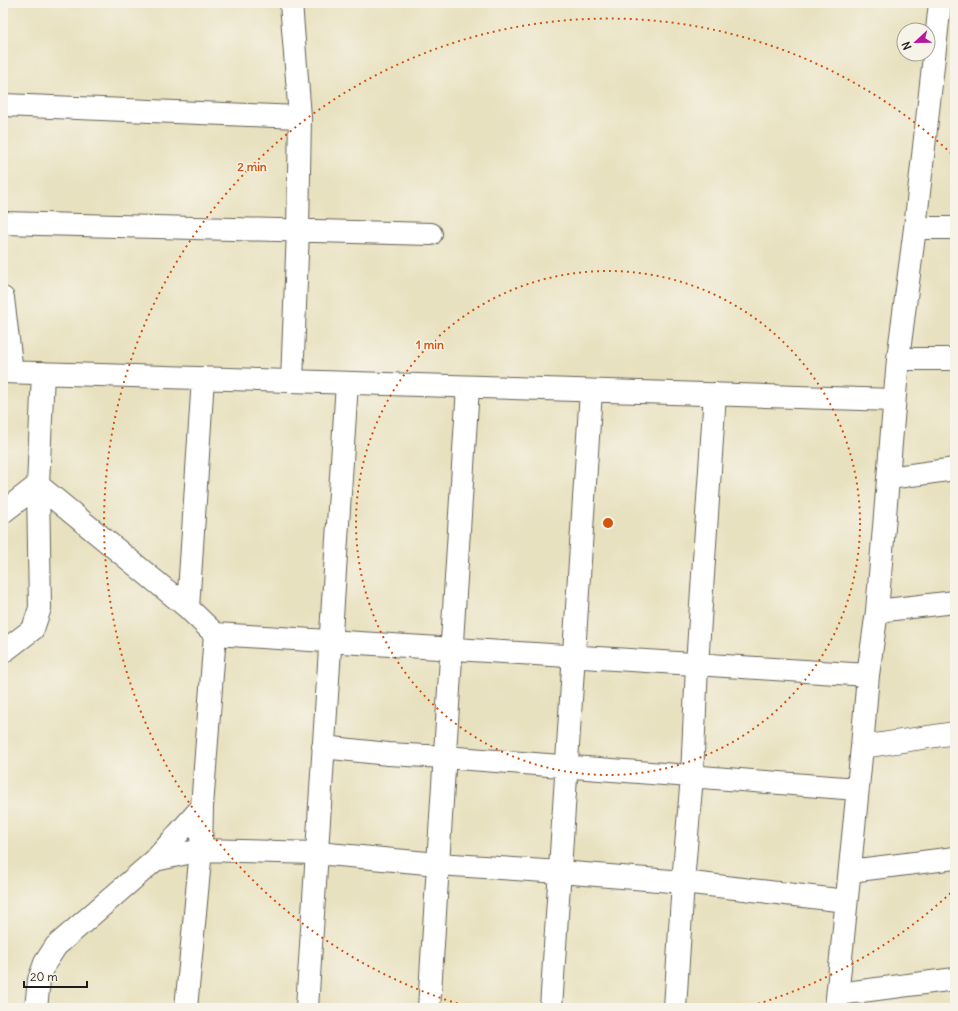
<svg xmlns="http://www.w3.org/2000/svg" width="958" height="1011" font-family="Delius,sans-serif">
  <rect width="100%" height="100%" fill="#f7f3e8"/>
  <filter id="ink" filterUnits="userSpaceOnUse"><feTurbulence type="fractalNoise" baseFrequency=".025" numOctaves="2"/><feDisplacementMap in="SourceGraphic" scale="8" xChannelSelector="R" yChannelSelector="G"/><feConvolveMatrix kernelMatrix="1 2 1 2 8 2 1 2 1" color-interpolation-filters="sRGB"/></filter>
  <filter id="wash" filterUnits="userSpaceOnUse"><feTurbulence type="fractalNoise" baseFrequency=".012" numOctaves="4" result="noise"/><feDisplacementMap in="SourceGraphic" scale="16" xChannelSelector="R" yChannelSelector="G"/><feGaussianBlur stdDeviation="0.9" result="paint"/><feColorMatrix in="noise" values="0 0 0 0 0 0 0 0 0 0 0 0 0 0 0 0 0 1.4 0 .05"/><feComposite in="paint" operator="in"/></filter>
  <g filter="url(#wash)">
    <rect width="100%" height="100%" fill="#e8e1c0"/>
  </g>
  <g filter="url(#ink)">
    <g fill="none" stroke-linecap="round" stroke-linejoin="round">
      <!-- street casing -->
      <g stroke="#636155" stroke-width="24">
        <path id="street" d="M291,3l9,114 -2,113 -6,151
          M3,105l297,12
          M3,223l428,11
          M915,228h40
          M3,298l9,74
          M898,359h57
          M3,372l891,28
          M889,478l66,-9
          M38,485l150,123 27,26 -13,173 -1,43 -15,158
          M3,512l35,-27
          M188,608l15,-230
          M877,611l78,-9
          M215,634l653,41
          M3,652l30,-23 7,-21 -2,-123 5,-112
          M323,747l65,7 57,3 412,32
          M862,747l93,-14
          M155,860l47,-53
          M850,871l105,-13
          M838,994l117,-15
          M36,1008l3,-28 6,-17 11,-17 99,-86 46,-10 116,3 121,11 122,8 123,10 163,19
          M307,1008l40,-625
          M429,1008l39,-621
          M551,1008l40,-617
          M675,1008l8,-126 9,-106 5,-111 18,-271
          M836,1008l26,-261 6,-72 9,-64 21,-252 17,-131 25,-225"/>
      </g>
      <!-- street -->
      <use href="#street" stroke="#fff" stroke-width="22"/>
    </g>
  </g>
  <!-- distance rings -->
  <g fill="none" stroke="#d4530e" stroke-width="2" stroke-dasharray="2 4">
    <circle cx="608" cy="523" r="252"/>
    <path d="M955 889A504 504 0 0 1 747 1007M469 1007A504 504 0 1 1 955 157"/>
  </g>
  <circle cx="608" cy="523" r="6" fill="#d4530e" stroke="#f7f3e8" stroke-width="2"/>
  <g font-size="12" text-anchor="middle" font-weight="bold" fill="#d4530e" stroke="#f7f3e8" stroke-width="3" stroke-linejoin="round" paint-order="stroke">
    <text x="252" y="171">2 min</text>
    <text x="430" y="349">1 min</text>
  </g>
  <!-- margin -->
  <rect width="958" height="1011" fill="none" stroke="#f7f3e8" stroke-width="16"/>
  <!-- north arrow -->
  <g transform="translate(916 42) rotate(248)"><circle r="19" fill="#f7f3e8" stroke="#9f9d96"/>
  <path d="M0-3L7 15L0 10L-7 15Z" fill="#b5179e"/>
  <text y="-6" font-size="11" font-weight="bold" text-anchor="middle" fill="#1c1c1c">N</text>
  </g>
  <!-- scale -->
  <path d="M24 981v6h63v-6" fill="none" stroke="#1c1c1c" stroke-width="2"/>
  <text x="30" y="981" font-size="12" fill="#1c1c1c" stroke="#f7f3e8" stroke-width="3" paint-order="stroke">20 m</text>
</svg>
